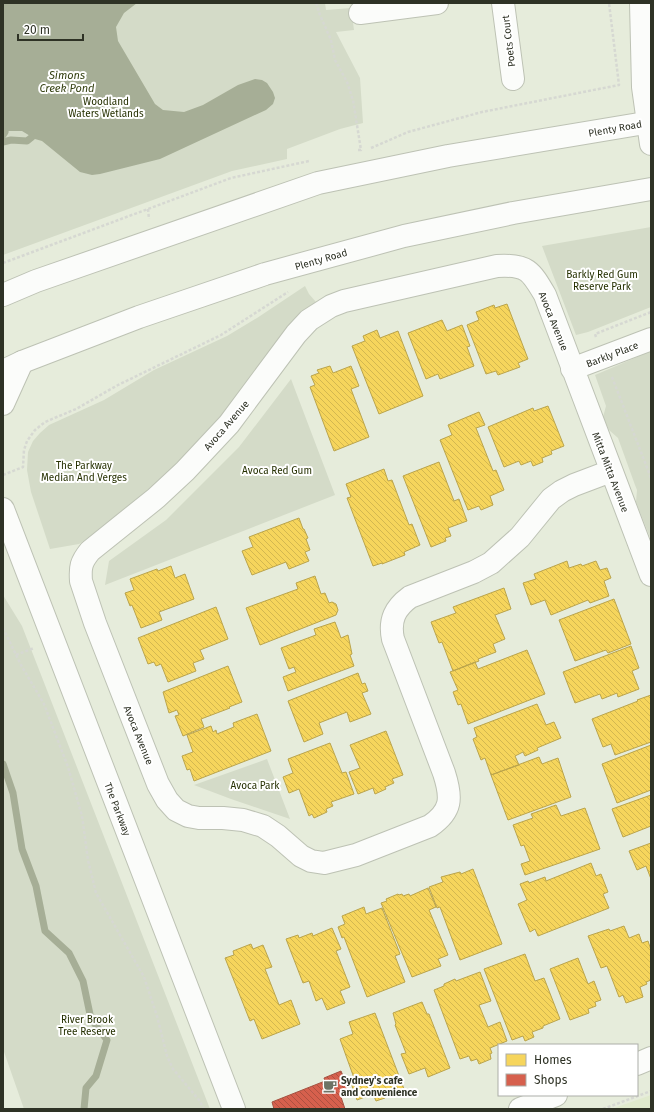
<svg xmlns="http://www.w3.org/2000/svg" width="654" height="1112" font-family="'Fira Sans',sans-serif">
  <defs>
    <pattern id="homes-back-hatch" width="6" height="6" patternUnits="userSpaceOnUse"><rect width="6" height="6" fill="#f6d55c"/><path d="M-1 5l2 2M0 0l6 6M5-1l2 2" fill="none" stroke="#d3b750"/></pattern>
    <pattern id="shops-back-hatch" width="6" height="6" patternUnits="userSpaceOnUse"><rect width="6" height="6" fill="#d6604d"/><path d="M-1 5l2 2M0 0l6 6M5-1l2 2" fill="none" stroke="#ae5040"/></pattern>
  </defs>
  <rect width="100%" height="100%" fill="#e6ecdb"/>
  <!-- built -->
  <path fill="#e0eacd" d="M651,1095v14h-38l4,-2z"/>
  <!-- park -->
  <path fill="#d4dbc8" d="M3,3h322l1,7 25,-2 3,22 -18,2 24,46 3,45 -23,6 -53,20v10l-55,12 -229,84z
    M651,227v80l-63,25 -12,3 -34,-89z
    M305,286l4,8 7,8 -11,7 -8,8 -73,98 -68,72 -46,36 -31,21 -29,5 -19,-57 -4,-22 1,-18 5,-11 7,-8 9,-8 55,-25 50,-30 73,-34 30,-18z
    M651,351v189l-15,-38 1,-12 -2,-5 -17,-47 -9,-8 -6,-13 3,-11 -11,-31z
    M291,379l44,116 -230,90 4,-24 57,-41 73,-73z
    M3,595l19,31 188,483h-186l-21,-60z
    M267,759l23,60 -59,-20 -37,-14z"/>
  <!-- water -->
  <path fill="#a6ae96" d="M3,3h134l-13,10 -8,14 2,14 37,63 8,6 21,2 19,-7 35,-20 17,-6 7,1 5,3 6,9 2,6 -2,6 -7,6 -106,49 -60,15 -8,1 -12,-3 -38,-31 -7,-2 -13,-8h-19z"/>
  <!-- homes -->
  <path fill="url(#homes-back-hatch)" stroke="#baa44c" d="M507,304l21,55 -10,4 2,4 -22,8 -2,-4 -10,3 -19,-49 12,-5 -3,-8 18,-7 1,3z
    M442,320l5,11 15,-6 8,21 -3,1 7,19 -34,13 -2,-5 -12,5 -18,-46z
    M377,330l3,8 18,-7 25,65 -44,18 -27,-68 13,-5 -2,-5z
    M330,366l3,7 18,-7 8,20 -8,3 18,48 -35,14 -24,-64 5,-2 -4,-9 8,-3 -2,-3z
    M548,406l16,40 -13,5 1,3 -10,4 1,4 -10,4 -2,-5 -10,4 -2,-4 -15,6 -16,-40 45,-19 1,3z
    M479,412l6,13 -9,3 17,43 3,-1 8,20 -14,6 3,9 -12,5 -2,-4 -11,4 -28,-70 12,-5 -4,-10z
    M439,462l15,39 5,-2 8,22 -19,7 3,8 -6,2 1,3 -15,6 -28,-71z
    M384,469l4,12 4,-1 17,45 3,-1 8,21 -16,7 1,3 -23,9v-1l-9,3 -26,-68 4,-1 -5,-13z
    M299,518l4,11h1l4,9 -2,1 4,11 -5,2 4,9 -20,8 -3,-7 -34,13 -10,-24 11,-4 -4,-10z
    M567,561l2,7 12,-4 1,2 14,-5 4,9 7,-2 4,10 -7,3 5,15 -19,7 -2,-3 -37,15 -6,-15 -14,5 -8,-22 13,-4 -2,-5z
    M171,566l4,12 10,-4 9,25 -35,13 3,8 -21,8 -9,-23 -2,1 -5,-13 9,-3 -4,-11 27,-10 1,2z
    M315,576l6,18 4,-1 4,10 3,-1 4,2 2,6 -2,5 -76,30 -14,-37 52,-19 -2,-6z
    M504,588l7,21 -16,6 10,24 -12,5 3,8 -18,7 1,2 -26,10 -11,-29 -3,1 -8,-21 25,-9 -3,-6z
    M614,599l17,45 -23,9 -2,-3 -31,11 -16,-41z
    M216,607l12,32 -28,11 4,9 -11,4 3,8 -28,11 -7,-18 -5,2 -2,-4 -6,2 -10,-26z
    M335,622l6,16 7,-3 4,19 -2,1 4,11 -66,25 -5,-14 13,-5 -2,-5 -5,2 -8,-21 35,-13 -2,-6z
    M631,646l8,22 -7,3 7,18 -21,8 -1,-4 -15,6 -2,-5 -25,9 -12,-31z
    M527,650l18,44 -77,30 -7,-20 -3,1 -5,-13 5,-2 -8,-18 25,-10 3,7z
    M228,666l14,36 -13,5 1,1 -29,11 3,8 -21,9 -8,-20 4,-1 -2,-5 -8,3 -6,-21z
    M358,673l4,11 3,-1 3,8 -6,2 9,21 -21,8 -3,-10 -28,11 4,11 -19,8 -16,-41z
    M651,695v47l-36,13 -4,-11 -8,3 -11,-28 46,-18 -1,-1z
    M537,704l9,21 8,-3 7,16 -24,10 1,2 -13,6 -2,-4 -8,4 4,9 -28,10 -6,-17 -4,2 -8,-21 4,-2 -3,-9z
    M257,714l14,37 -77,30 -4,-12 -3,1 -5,-14 11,-4 -6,-17 24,-9 2,6 3,-2 1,4 17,-7 -1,-4z
    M386,731l17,44 -11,4 2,4 -9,4 1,2 -11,5 -2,-6 -15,6 -9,-22 11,-4 -10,-23z
    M330,743l12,30 4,-1 8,22 -23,8 2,4 -7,3 1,3 -13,6 -2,-4 -3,2 -10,-27 -10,4 -6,-16 10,-4 -5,-14z
    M651,745v45l-34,13 -15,-39z
    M539,757l3,7 16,-6 13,39 -63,23 -17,-45z
    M651,795v31l-28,11 -11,-28z
    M556,805l5,11 24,-8 15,41 -75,26 -4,-11 9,-3 -6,-16 -3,1 -8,-21 20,-7 -2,-4z
    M651,843v36l-5,-13 -9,4 -8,-19z
    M591,863l5,13 5,-2 7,18 -5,2 6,14 -71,28 -3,-7 -5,3 -12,-28 9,-4 -7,-16 8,-3 1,2 16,-6 1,4z
    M473,869l29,75 -42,16 -20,-53 -3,1 -8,-21 14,-5 -2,-5 19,-5 1,2z
    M428,888l8,19 -7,3 19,45 -10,4 3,7 -29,11 -31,-74 6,-2 -1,-2 12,-5 1,1 3,-1 1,2 6,-2 1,2z
    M364,907l2,7 16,-6 18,46 -5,2 10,26 -38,15 -23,-60 -2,1 -4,-11 7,-3 -3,-8z
    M624,926l5,12 10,-4 3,9 6,-2 3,9v30l-5,2 1,2 -7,3 3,10 -17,6 -3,-8 -4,2 -12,-31 -6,2 -13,-32 21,-7 1,2z
    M332,928l9,21 -5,2 14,36 -10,4 5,12 -18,7 -5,-12 -6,3 -7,-20 -6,2 -17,-44 12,-4 1,3 13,-5 1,3z
    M251,944l2,5 10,-4 9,22 -7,2 14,36 12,-5 9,24 -38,15 -8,-20 -4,2 -25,-63 9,-3 -1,-4z
    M525,954l10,27 9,-3 16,41 -17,7v2l-11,4 2,5 -9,4 -2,-5 -11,4 -28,-71z
    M578,958l10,26 6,-3 7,19 -6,2 1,4 -8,3 1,4 -19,7 -20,-51z
    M480,972l11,29 -12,4 9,22 12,-5 7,19 -17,7 2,5 -2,1 1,5 -12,5 -2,-5 -6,2 -2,-5 -9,3 -26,-69 10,-4v-2l11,-5 1,2z
    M422,1002l5,12h2l21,54 -22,9 -3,-9 -16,6 -8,-20 5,-1 -11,-28 1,-1 -3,-11z
    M375,1013l29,76 -20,7 1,2 -9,3 -3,-7 -16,6 -7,-20 4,-2 -14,-39 13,-5 -4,-12z"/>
  <!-- shops -->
  <path fill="url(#shops-back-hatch)" stroke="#a45241" d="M341,1071l8,19 -9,4 5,15h-71l-2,-7 53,-21 -1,-3z"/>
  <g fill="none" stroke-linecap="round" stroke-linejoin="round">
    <!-- stream -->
    <path stroke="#a6ae96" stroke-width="7" d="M3,135l2,-3
      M3,142l8,-2 16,1 5,-4
      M3,764l10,29 9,56 14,37 9,45 24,22 14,28 8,38 16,21 -11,36 -10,12 -2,21"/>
    <!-- minor casing -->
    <g stroke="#bdc2b4" stroke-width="24">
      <path id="minor" d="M503,3l10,76
        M641,3l2,84 8,57
        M360,13l77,-10
        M572,369l79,-30
        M3,404l19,-42
        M611,471l-37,14 -12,6 -11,8 -31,38 -29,26 -17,9 -64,25c-15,11 -21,23 -17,42l51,134c8,25 8,38 -14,53l-74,29 -32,8 -13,-2 -10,-5 -23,-20 -15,-10 -20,-6 -20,-2h-24l-11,-2 -12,-6 -9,-10 -9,-16 -63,-161 -14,-42c-1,-14 0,-19 9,-30l66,-53 29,-27 44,-47 67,-90 13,-14 22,-14 13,-5 153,-35c30,-2 34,5 48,29l106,280
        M3,509l231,600
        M637,1064l14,-6
        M520,1109l36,-14"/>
    </g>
    <!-- highway casing -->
    <g stroke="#bdc2b4" stroke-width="24">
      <path id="highway" d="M3,295l33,-14 282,-98 130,-27 203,-34
        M3,371l19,-9 117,-45 126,-43 139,-38 109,-23 138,-24"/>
    </g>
    <!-- path -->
    <path stroke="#d6d8d2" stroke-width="2.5" stroke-dasharray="3 2" stroke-linecap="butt" d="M316,3l4,12 11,25 4,20 12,22 6,18 8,50h-3
      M371,148l37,-16 74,-20 137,-27 -10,-82
      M148,209l1,10
      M3,263l228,-85 78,-17
      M596,337l-1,-3 56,-22
      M612,377l39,101
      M3,475l20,-8 1,-17 3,-9 8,-11 10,-8 31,-13 42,-24 103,-50 67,-43
      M3,628l18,37 23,39 24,63 14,49 6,44 8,33 48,84 13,39 10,40 6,13 26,31 5,9
      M16,655l18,-7
      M603,1109l48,-18"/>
    <!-- minor -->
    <use href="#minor" stroke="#fbfcfa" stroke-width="22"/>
    <!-- highway -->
    <use href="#highway" stroke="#fbfcfa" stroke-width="22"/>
  </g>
  <!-- icons -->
  <defs>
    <g id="cafe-bare" transform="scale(1.08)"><path d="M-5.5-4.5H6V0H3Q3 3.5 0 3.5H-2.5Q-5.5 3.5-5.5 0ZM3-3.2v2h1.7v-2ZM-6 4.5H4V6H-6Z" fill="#6e7365" stroke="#fff" stroke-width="2.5" paint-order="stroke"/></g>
  </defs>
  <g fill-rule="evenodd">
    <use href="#cafe-bare" x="330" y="1086"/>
  </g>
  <g text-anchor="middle" stroke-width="4" stroke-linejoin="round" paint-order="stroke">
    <!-- street labels -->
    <g font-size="10" fill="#2e3225" stroke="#fff">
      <text transform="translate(508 41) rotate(-97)" y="4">Poets Court</text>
      <text transform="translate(615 128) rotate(-10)" y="4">Plenty Road</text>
      <text transform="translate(321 259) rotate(-16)" y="4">Plenty Road</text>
      <text transform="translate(554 321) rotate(68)" y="4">Avoca Avenue</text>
      <text transform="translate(612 354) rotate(-21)" y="4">Barkly Place</text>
      <text transform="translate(226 425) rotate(-49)" y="4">Avoca Avenue</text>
      <text transform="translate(611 472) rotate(69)" y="4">Mitta Mitta Avenue</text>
      <text transform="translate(139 735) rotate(68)" y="4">Avoca Avenue</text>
      <text transform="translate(118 809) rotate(69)" y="4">The Parkway</text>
    </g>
    <!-- park labels -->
    <g font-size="10" fill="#253000" stroke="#fff">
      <text x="106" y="105">Woodland<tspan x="106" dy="12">Waters Wetlands</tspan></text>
      <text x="602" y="278">Barkly Red Gum<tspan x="602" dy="12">Reserve Park</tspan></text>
      <text x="84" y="469">The Parkway<tspan x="84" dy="12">Median And Verges</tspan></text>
      <text x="277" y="474">Avoca Red Gum</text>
      <text x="255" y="789">Avoca Park</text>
      <text x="87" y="1023">River Brook<tspan x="87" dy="12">Tree Reserve</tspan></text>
    </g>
    <!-- poi labels -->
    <g font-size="10" font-weight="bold" fill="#2e3225" stroke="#fff" text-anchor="start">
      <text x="341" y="1084">Sydney's cafe<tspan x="341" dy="12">and convenience</tspan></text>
    </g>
    <!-- water labels -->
    <g font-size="11" font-style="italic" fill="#364213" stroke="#fff">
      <text x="67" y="79">Simons<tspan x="67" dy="13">Creek Pond</tspan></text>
    </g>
  </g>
  <!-- border -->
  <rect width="654" height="1112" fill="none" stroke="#2e3225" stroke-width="8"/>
  <!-- legend -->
  <rect x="498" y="1044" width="140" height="52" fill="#ffffff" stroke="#abada8"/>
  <rect x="506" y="1054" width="20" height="12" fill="#f6d55c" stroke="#abada8"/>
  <text x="534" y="1064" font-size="12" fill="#2e3225">Homes</text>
  <rect x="506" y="1074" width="20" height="12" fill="#d6604d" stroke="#abada8"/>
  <text x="534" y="1084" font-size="12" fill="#2e3225">Shops</text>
  <!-- scale -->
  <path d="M18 34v6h65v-6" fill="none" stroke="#2e3225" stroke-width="2"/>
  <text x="24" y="34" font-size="12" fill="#2e3225" stroke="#ffffff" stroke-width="3" paint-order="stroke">20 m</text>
</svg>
